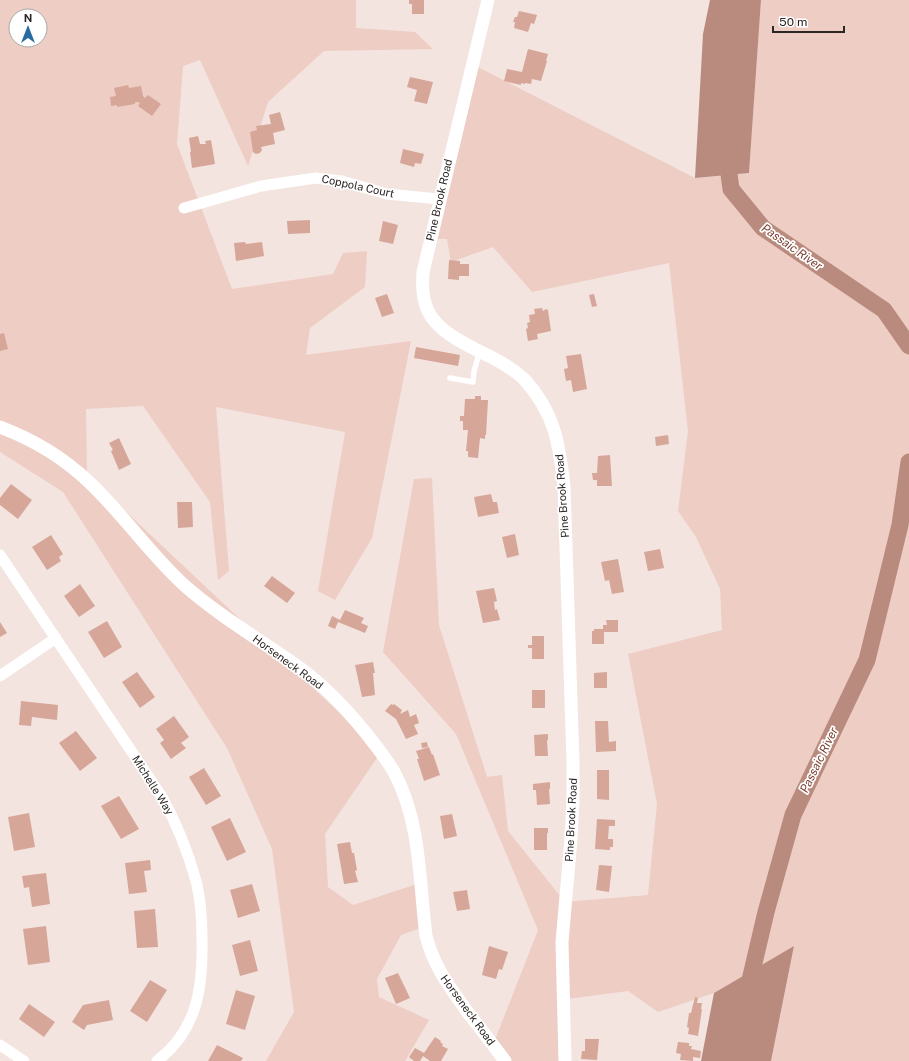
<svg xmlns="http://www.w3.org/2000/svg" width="909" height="1061" font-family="'Public Sans',sans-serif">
  <rect width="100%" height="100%" fill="#f3e4df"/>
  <!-- green -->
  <path fill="#eecdc4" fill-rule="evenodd" d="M0,0h356v28l59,4 18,17 -109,2 -56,51 -20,64 -48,-106 -17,6 -6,78 55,145 101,-15 10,-21 24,-2 -2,36 -55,41 -4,27 105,-14 -39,197 -37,62 -17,-9 27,-159 -129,-25 13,164 -11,9 -8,-78 -67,-96 -57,3 1,66 294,277 -56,82 3,53 25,18 70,-23 3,44 -25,9 -24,44 2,18 50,23 -24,41h-139l28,-49 -22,-163 -45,-101 -164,-256 -63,-40zM16,16h24v24h-24z
    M761,0h148v1061h-138l23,-114 -80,46 -56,19 -30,-21 -61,8 -2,62h-56l-16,-16 45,-115 -82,-196 -73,-82 31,-173 18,-1 7,147 48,152 15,-2 6,56 57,71 83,-7 9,-91 -29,-150 94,-24 -2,-41 -24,-52 -18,-26 10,-80 -19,-168 -137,29 -39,-45 -42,15 -4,-23h-16l43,-174 221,113 54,-5z"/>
  <!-- water -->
  <path fill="#b98b7e" d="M710,0h51l-12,173 -54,5 8,-144z
    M794,946l-23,115h-70l13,-68z"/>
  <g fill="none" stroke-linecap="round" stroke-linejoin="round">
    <!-- river -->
    <path stroke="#b98b7e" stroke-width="17" d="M726,152l5,37 32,39 121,82 25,36
      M747,993l19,-81 27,-97 74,-155 33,-135 9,-63"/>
  </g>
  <!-- building -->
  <path fill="#d6a699" d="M409,0h15v14h-12v-10h-3z
    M519,11l18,4 -3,9 -3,-1 -3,9 -14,-4 1,-6h-2l2,-5h2z
    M528,49l20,5 -2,7h1l-6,20 -9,-2 -1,5 -6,-1v1l-4,-1v2l-17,-4 3,-12 15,3z
    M410,77l23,5 -6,22 -13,-3 3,-11 -10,-3z
    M128,85l1,3 12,-2 2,10 2,2 3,-3 13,9 -9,12 -14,-10 2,-3 -2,-1h-3v2l-18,3v-2l-6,1 -1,-9 6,-1 -2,-8z
    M280,112l5,18 -12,3 2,11 -14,3 1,3 -2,3 -4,1 -3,-2 -3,-20 7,-2 -1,-4 15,-2 -2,-9z
    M198,136l2,8h6l-1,-3 6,-1 4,24 -23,4 -2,-16h1l-2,-14z
    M403,149l21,5 -3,10 -6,-1 -1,4 -14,-4z
    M310,220v13l-22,1 -1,-13z
    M383,221l15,4 -5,19 -14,-3z
    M245,242l1,2 16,-2 2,14 -28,5 -2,-18z
    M449,260l11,1v3h9v12h-10v4l-11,-1z
    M387,294l7,19 -12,4 -7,-19z
    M594,294l3,12 -5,1 -3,-12z
    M542,308l1,3 3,-2 2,1 3,21 -14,3 1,5 -10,2 -2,-12 2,-1 -1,-5 3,-1 -1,-7 6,-1 -1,-5z
    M4,333l4,16 -8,2v-17z
    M416,347l44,8 -2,11 -44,-8z
    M581,354l6,35 -14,3 -2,-12 -5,1 -2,-12 4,-1 -2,-12z
    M475,396h6v4h7l-2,35h-1v4l-5,-1 -2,20 -10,-1v-6h-2l2,-21h-5v-9h-3v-5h4l1,-17h10z
    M668,435l1,9 -13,2 -1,-9z
    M119,438l12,26 -12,6 -8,-19 2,-1 -4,-7z
    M610,455l2,31h-15v-6h-4l-1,-7h5l1,-17z
    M11,484l21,16 -14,19 -18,-14v-7z
    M491,494l2,8h4l2,11 -21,4 -4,-20z
    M177,502h15l1,25 -15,1z
    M515,534l4,21 -12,3 -5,-21z
    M51,535l12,19 -4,3 2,4 -14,9 -15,-23z
    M660,549l4,19 -16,3 -4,-19z
    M618,559l6,33 -12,2 -3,-14 -4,1 -4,-19z
    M272,576l23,17 -8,10 -23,-17z
    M80,584l15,22 -16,11 -15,-21z
    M494,588l3,13 -3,1 1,8 2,-1 3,11 -17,3 -7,-32z
    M345,610l19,8 -3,5 7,3 -3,7 -27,-11 -3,7 -7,-3 4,-10 8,4z
    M606,620h12v12h-14v12h-12v-13h2v-2h9v-4h4z
    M107,621l15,26 -18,11 -16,-26z
    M0,622l7,11 -7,4z
    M532,636h12v23h-12v-11h-4v-3h4z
    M373,662l2,11h-2l2,22 -13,2 -7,-32z
    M137,672l18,25 -15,11 -18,-26z
    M607,672v16h-13v-15z
    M532,690h13v18h-13z
    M21,701l37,4 -1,15 -25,-3 -1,9 -12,-1z
    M391,704l2,1 1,-1 8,6 -2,4 8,-4 2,7 6,-3 3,9 -5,2 4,9 -12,5 -10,-20 -11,-8z
    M174,716l15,21 -8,6 5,5 -15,11 -11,-16 4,-3 -8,-11z
    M595,721h13l1,21 7,-1v10l-20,1z
    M76,731l21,27 -17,13 -21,-28z
    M548,734v6h-1l1,16h-13l-1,-21z
    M427,742l1,5 -6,1 -1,-5z
    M429,747l3,8 1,-1 7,21 -16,6 -7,-22h2l-3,-8z
    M204,768l17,28 -15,9 -17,-28z
    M597,770h12v30l-12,-1z
    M550,782v7h-1l1,15 -13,1 -1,-15h-3v-6z
    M119,796l20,33 -18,10 -20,-33z
    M29,813l6,34 -21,4 -6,-34z
    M452,814l5,22 -13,3 -4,-23z
    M230,818l16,34 -19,9 -16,-34z
    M597,819l18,1v6h-6l-1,13h5v8h-3v3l-15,-1z
    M534,828h14v5h-1v17h-13z
    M350,842l2,11h2l3,17 -2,1 3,11 -14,2 -7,-40z
    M150,860l1,10 -7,1 3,21 -18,2 -4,-31z
    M599,865l13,1 -3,26 -13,-2z
    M46,873l4,31 -18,3 -3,-20 -5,1 -2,-12z
    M252,884l8,27 -22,7 -8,-28z
    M467,890l3,19 -13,2 -4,-19z
    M155,909l3,38 -21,1 -3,-37z
    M46,926l4,36 -22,3 -5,-36z
    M250,940l8,31 -18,5 -8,-31z
    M489,946l19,6 -6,18 -3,-1 -3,10 -14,-4z
    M398,973l12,25 -14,6 -11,-26z
    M150,980l17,10 -20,32 -17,-11z
    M236,990l19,6 -10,34 -19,-6z
    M695,997l3,1 -1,5h5l-1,6h1l-4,27 -10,-2 1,-6 -2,-1 2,-14h2z
    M109,1000l4,20 -26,5 -3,5 -12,-8 11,-17z
    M29,1004l26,18 -11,15 -25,-18z
    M435,1037l6,4 -1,1 3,2 -1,2 6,3 -7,12h-11l-7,-5 -3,5h-6l-5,-4 6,-9 9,5z
    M585,1039h14l-2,21 -16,-1 1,-8h3z
    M678,1042l11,1v3h3l-1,3 10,2 -1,7 -7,-1v4l-13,-1 1,-6 -5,-1z
    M217,1045l26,13 -2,3h-33z"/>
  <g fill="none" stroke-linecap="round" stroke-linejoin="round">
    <!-- service -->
    <path stroke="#fff" stroke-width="5.5" d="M450,378l23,4 1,-11 6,-20"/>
    <!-- minor -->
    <path stroke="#fff" stroke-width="11" d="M184,208l77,-22 55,-8 26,3 45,13 52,5
      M0,555l162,242c15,27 26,55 34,84 5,19 6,38 6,58 1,47 -4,91 -45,122
      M0,676l56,-38
      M0,1045l24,16"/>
    <!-- tertiary -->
    <path stroke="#fff" stroke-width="13" d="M488,0l-65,272c-1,13 -1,27 5,39 10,22 43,36 63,46 12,6 23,13 33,22 31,34 35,64 40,107l9,276v39l-2,38 -9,103 3,119
      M0,427c32,12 64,31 89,55 34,32 60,71 95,103 35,31 78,56 116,83 30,22 54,49 76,78 6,8 13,17 18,26 27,50 25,108 32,164 8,31 24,52 43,78 12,15 24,31 36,47"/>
  </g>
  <g text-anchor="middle" stroke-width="3.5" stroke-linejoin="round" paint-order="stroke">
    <!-- street labels -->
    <g font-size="11" fill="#2b2624" stroke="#fff">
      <text transform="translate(358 186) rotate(12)" y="4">Coppola Court</text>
      <text transform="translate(439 200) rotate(-77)" y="4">Pine Brook Road</text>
      <text transform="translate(562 496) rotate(-94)" y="4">Pine Brook Road</text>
      <text transform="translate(288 662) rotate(36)" y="4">Horseneck Road</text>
      <text transform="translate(153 785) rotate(58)" y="4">Michelle Way</text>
      <text transform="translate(571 820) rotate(-87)" y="4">Pine Brook Road</text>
      <text transform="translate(468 1010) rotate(54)" y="4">Horseneck Road</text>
    </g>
    <!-- water labels -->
    <g font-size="12" font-style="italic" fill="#7b3d2d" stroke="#fff">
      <text transform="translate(792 247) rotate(35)" y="4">Passaic River</text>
      <text transform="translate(819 760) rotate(-64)" y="4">Passaic River</text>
    </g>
  </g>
  <!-- north arrow -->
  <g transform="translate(28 28)"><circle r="19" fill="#ffffff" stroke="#aaa8a7"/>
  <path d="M0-3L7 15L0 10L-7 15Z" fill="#276ba0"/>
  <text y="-6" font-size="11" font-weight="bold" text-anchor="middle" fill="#2b2624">N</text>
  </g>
  <!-- scale -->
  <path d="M773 26v6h71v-6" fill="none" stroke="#2b2624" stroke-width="2"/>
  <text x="779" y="26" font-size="12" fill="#2b2624" stroke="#ffffff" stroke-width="3" paint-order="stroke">50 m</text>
</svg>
